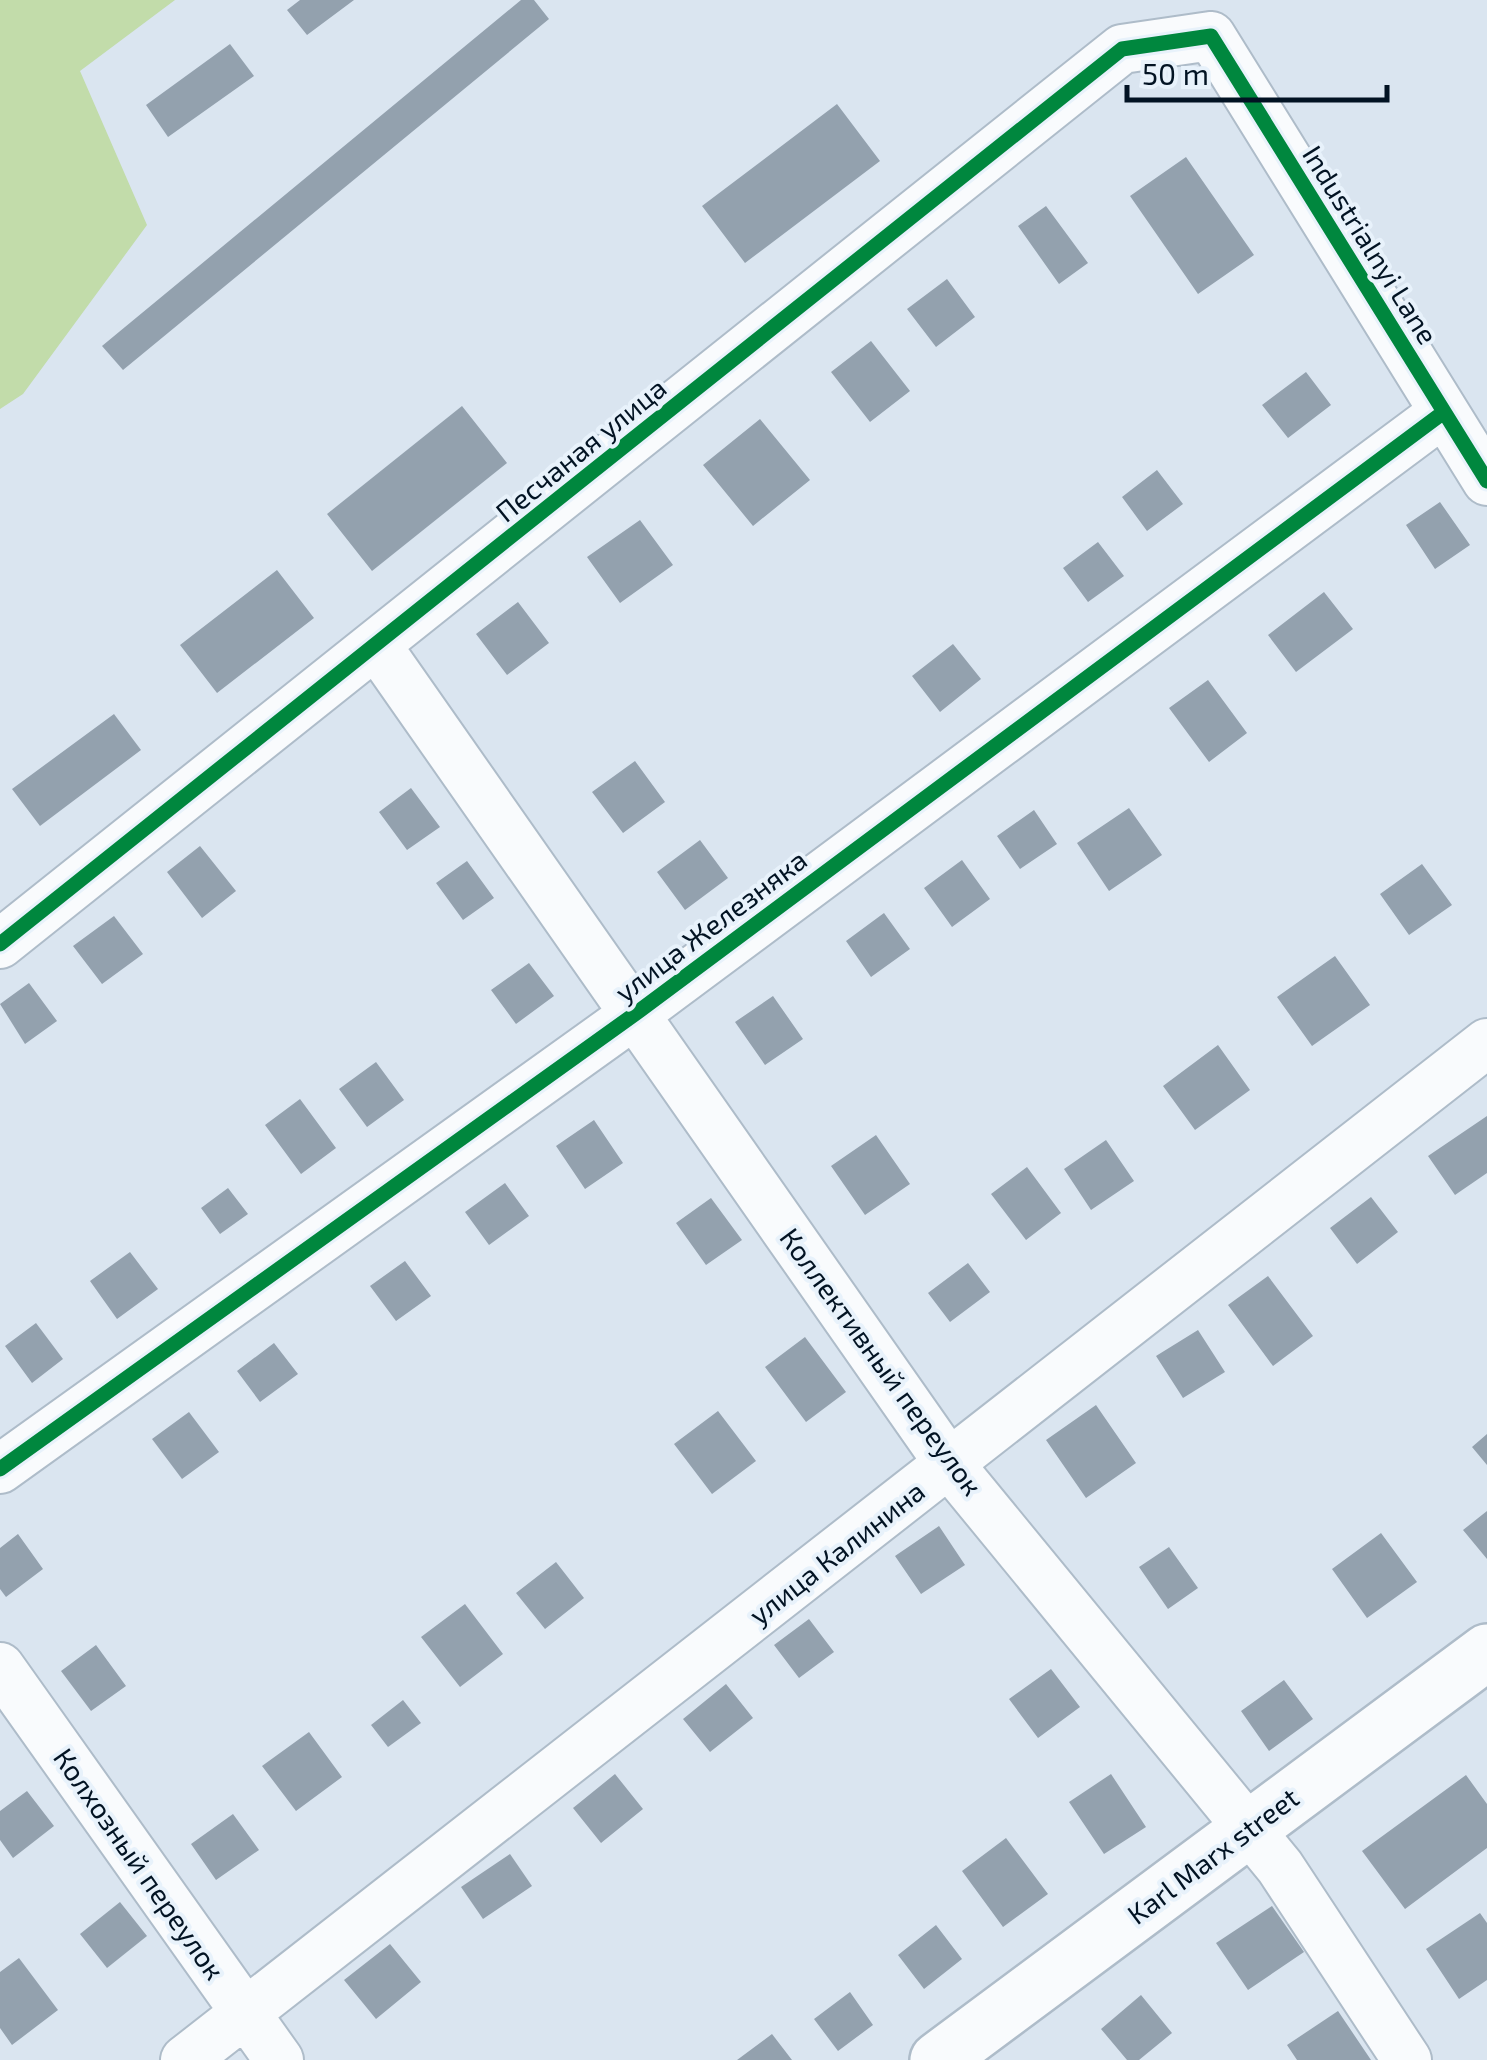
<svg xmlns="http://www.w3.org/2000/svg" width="1487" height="2060" font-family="'Exo 2',sans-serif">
  <rect width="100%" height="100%" fill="#dae5f0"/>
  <!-- green -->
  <path fill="#c2dcaa" d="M0,0h175l-95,71 67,154 -124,169 -23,15z"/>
  <!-- building -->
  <path fill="#93a1ae" d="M300,0h54l-47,35 -20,-25z
    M521,0h13l15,19 -426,351 -21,-24z
    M230,44l24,32 -86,61 -22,-32z
    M837,104l43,57 -135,102 -43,-57z
    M1186,157l68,98 -56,39 -68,-98z
    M1046,206l42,57 -29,21 -41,-58z
    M947,279l28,38 -39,30 -29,-38z
    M871,341l39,50 -40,31 -39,-50z
    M1306,372l25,33 -43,33 -26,-33z
    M462,406l45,57 -135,108 -45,-57z
    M760,419l50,61 -57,46 -50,-61z
    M1157,470l26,34 -36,27 -25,-34z
    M1440,502l30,43 -35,24 -29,-44z
    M640,520l33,45 -53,38 -33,-46z
    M1098,542l26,34 -36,26 -25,-34z
    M277,570l37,48 -97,75 -37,-48z
    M1324,592l29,37 -57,43 -28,-37z
    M518,602l31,41 -42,32 -31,-41z
    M953,644l28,35 -41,33 -28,-36z
    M1208,680l39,53 -38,29 -40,-54z
    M114,714l27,36 -101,76 -28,-37z
    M635,761l30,41 -42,31 -31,-41z
    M411,788l29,39 -33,23 -28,-38z
    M1129,808l33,47 -53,36 -32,-48z
    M1034,810l23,34 -37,25 -23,-33z
    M700,840l28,38 -43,32 -28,-38z
    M200,846l36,45 -34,27 -35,-46z
    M962,860l28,39 -38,28 -28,-39z
    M467,861l27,37 -31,22 -27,-37z
    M1422,864l30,41 -43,30 -29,-41z
    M884,913l26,36 -39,28 -25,-36z
    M114,916l29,38 -41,30 -29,-38z
    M1335,956l35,49 -58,41 -35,-49z
    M529,963l25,33 -38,28 -25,-34z
    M29,983l28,38 -32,23 -25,-40z
    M773,996l30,43 -38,26 -30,-43z
    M1218,1045l32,45 -55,40 -32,-44z
    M376,1062l28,38 -37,27 -28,-38z
    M300,1099l36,49 -35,26 -36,-49z
    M1487,1116v57l-32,22 -27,-39z
    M594,1120l29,43 -38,26 -29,-43z
    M876,1135l34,49 -45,31 -34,-49z
    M1106,1140l28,41 -43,29 -27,-41z
    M1027,1167l34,46 -35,27 -35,-46z
    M505,1183l24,33 -40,29 -24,-33z
    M228,1188l20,26 -28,20 -19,-26z
    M1371,1197l27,35 -41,32 -27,-36z
    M711,1198l31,42 -36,25 -30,-42z
    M130,1252l28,37 -41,30 -27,-38z
    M405,1261l26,35 -35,25 -26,-35z
    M968,1263l22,29 -40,30 -22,-29z
    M1268,1276l45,60 -40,30 -45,-61z
    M36,1323l27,36 -31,24 -27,-37z
    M1198,1330l27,42 -42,26 -27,-42z
    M805,1337l41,55 -40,30 -41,-55z
    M274,1343l24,31 -38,28 -23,-31z
    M1096,1405l40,58 -50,35 -40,-58z
    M718,1411l38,50 -44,33 -38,-50z
    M189,1412l30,40 -37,27 -30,-40z
    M1487,1434v31l-15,-18z
    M1487,1511v48l-24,-29z
    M939,1526l26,39 -44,29 -26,-38z
    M1381,1533l36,49 -50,36 -35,-49z
    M18,1534l25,35 -37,28 -6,-8v-41z
    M1169,1547l29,41 -30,21 -29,-42z
    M556,1562l28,36 -39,31 -29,-36z
    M465,1604l38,50 -43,33 -39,-50z
    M809,1619l25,33 -35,26 -25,-33z
    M96,1645l30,41 -35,25 -30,-40z
    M1051,1669l29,38 -42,31 -29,-39z
    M1284,1680l29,39 -44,32 -28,-40z
    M726,1684l27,34 -43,34 -27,-33z
    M403,1700l18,23 -33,24 -17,-22z
    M309,1732l33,45 -46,34 -34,-45z
    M615,1774l28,35 -42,34 -28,-35z
    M1111,1774l35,53 -42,27 -35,-52z
    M1466,1775l21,29v44l-82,61 -43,-58z
    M27,1791l27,35 -41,32 -13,-18v-29z
    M233,1814l26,36 -43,30 -25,-36z
    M1006,1838l42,56 -45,33 -41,-56z
    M510,1854l22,32 -49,33 -22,-32z
    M120,1902l27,34 -40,32 -27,-34z
    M1272,1906l32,46 -56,38 -32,-47z
    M1480,1913l7,10v57l-28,19 -33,-50z
    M936,1925l26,34 -38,30 -26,-34z
    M390,1944l31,38 -45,37 -32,-39z
    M19,1958l39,52 -46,35 -12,-17v-56z
    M850,1992l23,33 -35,26 -24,-32z
    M1141,1995l31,38 -33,27h-12l-26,-31z
    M1338,2011l33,49h-74l-10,-15z
    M772,2034l20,26h-55z"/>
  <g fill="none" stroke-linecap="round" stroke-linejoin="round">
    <!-- minor casing -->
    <g stroke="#aebcc9" stroke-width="52">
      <path id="minor" d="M1211,36l276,445
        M377,646l573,819 330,402 127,193
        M0,944l1122,-895 89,-13
        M0,1469l635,-455 809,-602
        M0,1667l279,393
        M185,2060l1302,-1017"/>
    </g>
    <!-- major casing -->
    <g stroke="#aebcc9" stroke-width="60">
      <path id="major" d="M938,2060l549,-408"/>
    </g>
    <!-- minor -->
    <use href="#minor" stroke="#f9fbfd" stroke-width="48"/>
    <!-- major -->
    <use href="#major" stroke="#f9fbfd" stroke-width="55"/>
    <!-- cycleway casing -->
    <g stroke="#e8f2fb" stroke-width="21">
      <path id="cycleway" d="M0,944l1122,-895 89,-13 276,445
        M0,1469l635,-455 809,-602"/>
    </g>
    <!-- cycleway -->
    <use href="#cycleway" stroke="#00873e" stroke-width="15"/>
  </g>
  <g text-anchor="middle" stroke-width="8" stroke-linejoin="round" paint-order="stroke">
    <!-- street labels -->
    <g font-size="28" fill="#021323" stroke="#e8f2fb">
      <text transform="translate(1370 245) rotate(58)" y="10">Industrialnyi Lane</text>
      <text transform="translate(581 450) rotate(-39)" y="10">Песчаная улица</text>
      <text transform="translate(711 926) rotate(-37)" y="10">улица Железняка</text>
      <text transform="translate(881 1362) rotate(54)" y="10">Коллективный переулок</text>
      <text transform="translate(837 1553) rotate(-38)" y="10">улица Калинина</text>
      <text transform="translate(1213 1856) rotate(-37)" y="10">Karl Marx street</text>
      <text transform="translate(139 1864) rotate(55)" y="10">Колхозный переулок</text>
    </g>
  </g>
  <!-- scale -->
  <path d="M1127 85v15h260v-15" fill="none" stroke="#021323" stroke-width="5"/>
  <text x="1142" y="85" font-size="30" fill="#021323" stroke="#e8f2fb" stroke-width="8" paint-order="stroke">50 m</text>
</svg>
